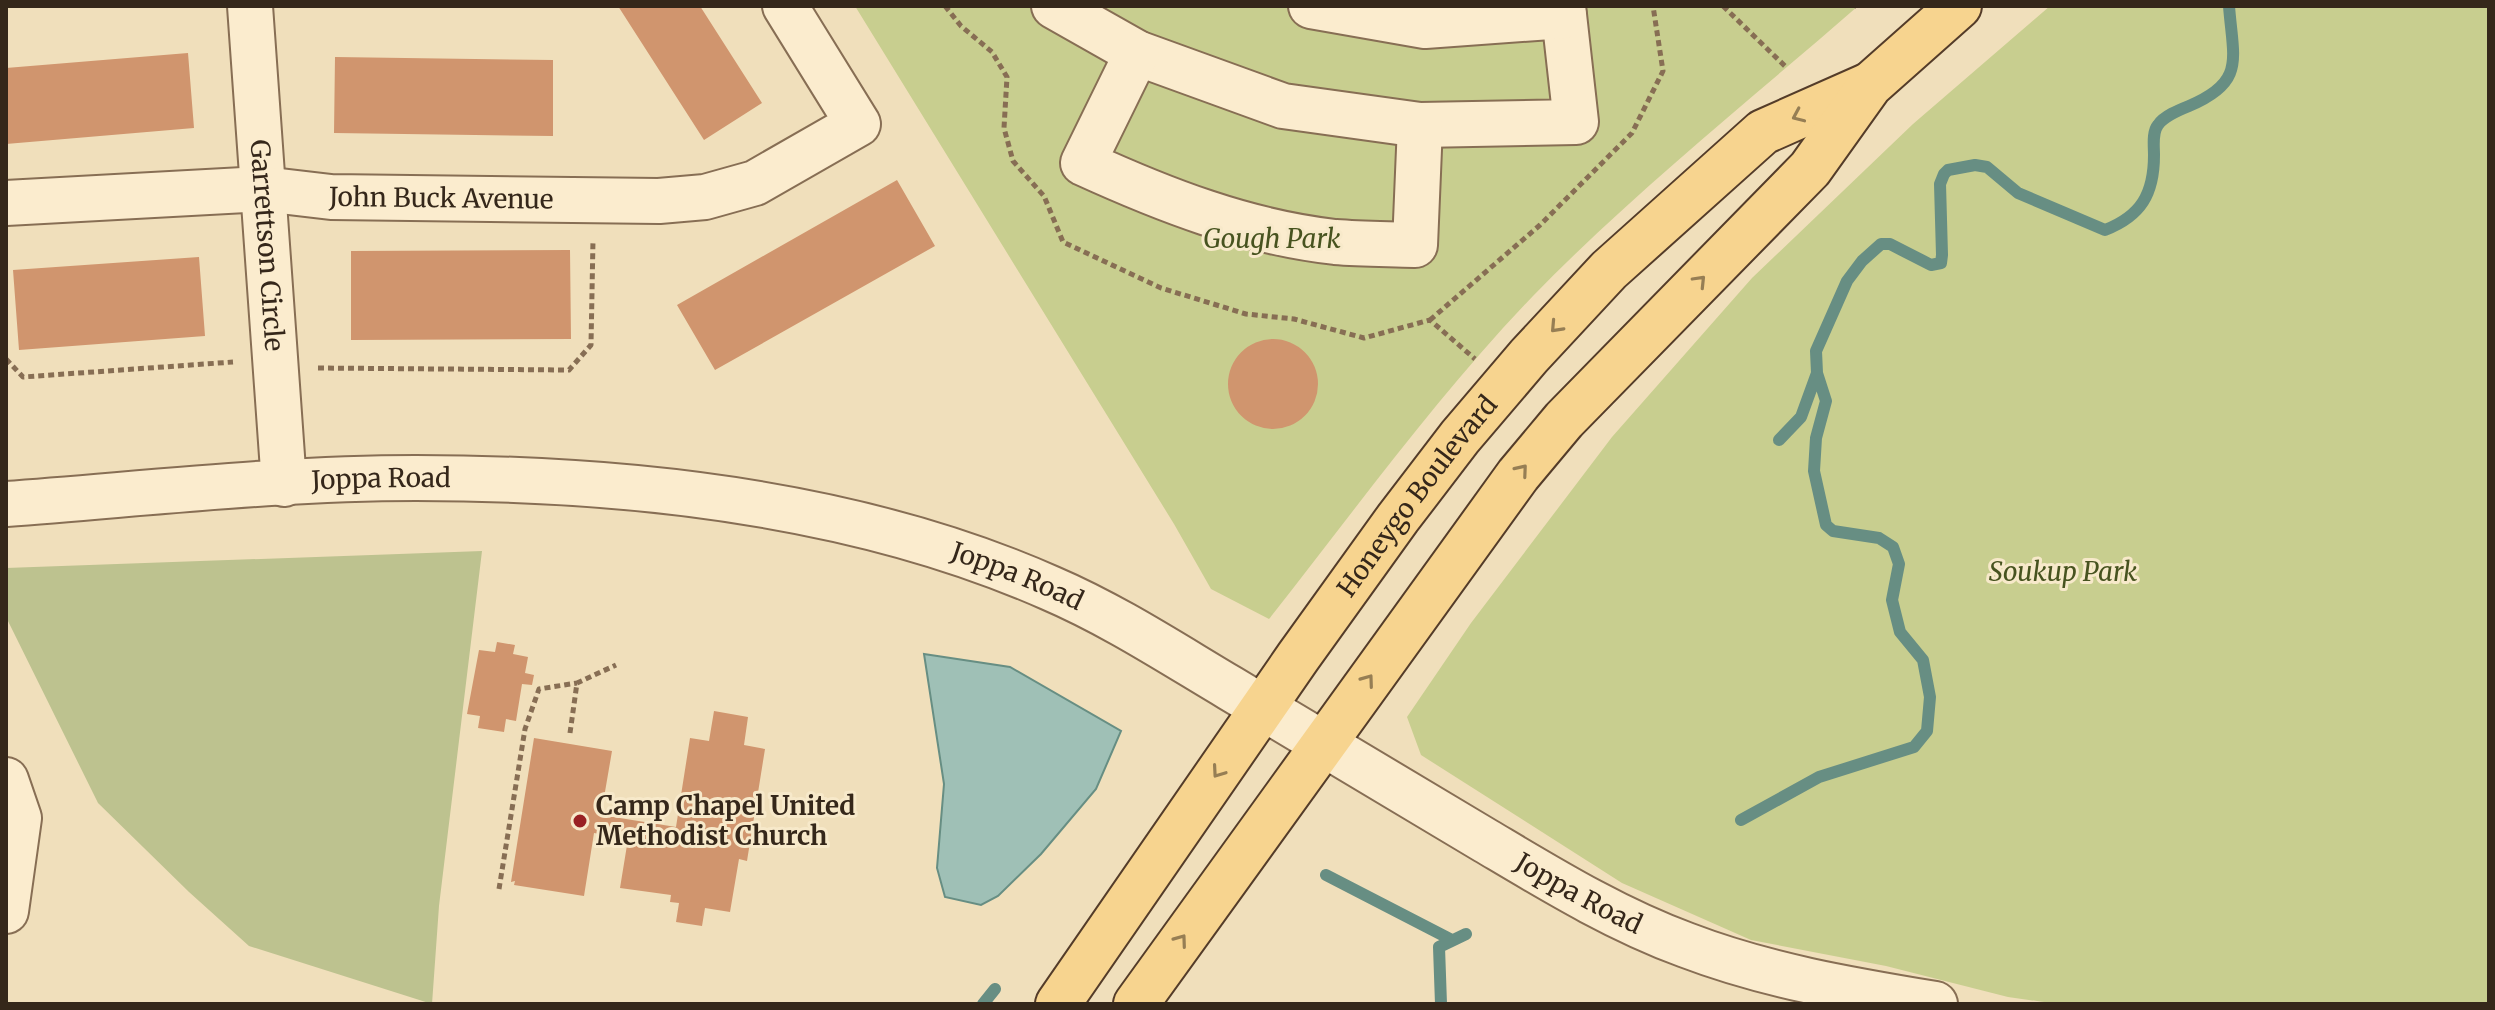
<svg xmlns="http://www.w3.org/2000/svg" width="2495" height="1010" font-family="Merriweather,serif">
  <rect width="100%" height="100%" fill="#f0dfbb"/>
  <!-- green -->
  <path fill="#c8ce8f" d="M855,6h1003c-109,95 -224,186 -325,290 -96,100 -178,214 -264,323l-58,-30 -37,-65z
    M2050,6h439v998h-431l-50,-7 -122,-31 -135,-26 -129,-57 -201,-128 -14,-38 64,-94 141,-186 140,-159 161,-154z"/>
  <!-- cemetery -->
  <path fill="#bdc28f" d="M482,551l-43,355 -7,98 -183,-58 -60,-54 -91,-89 -92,-186v-49z"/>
  <!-- water -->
  <path fill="#9fc0b6" stroke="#678e83" stroke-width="2" d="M924,654l86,13 111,64 -25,58 -55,65 -43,42 -17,9 -36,-8 -8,-29 7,-84z"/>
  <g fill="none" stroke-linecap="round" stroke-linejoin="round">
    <!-- stream -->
    <path stroke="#678e83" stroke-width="12" d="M1779,440l22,-23 16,-44
      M1741,820l78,-43 95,-30 13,-16 3,-34 -7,-37 -23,-28 -8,-32 7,-36 -6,-17 -14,-9 -46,-7 -7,-6 -12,-54 2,-33 10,-37 -9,-28 -1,-22 31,-70 15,-20 19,-17h9l41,21 10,-2 1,-8 -2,-71 4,-10 4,-4 27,-5 12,2 31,26 87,37c36,-14 49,-36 49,-75 0,-9 -2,-23 4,-30 6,-9 21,-15 31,-19 57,-24 44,-47 40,-100
      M1326,875l126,65
      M983,1004l12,-15
      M1441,1004l-2,-57 27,-13"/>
  </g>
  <!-- building -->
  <path fill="#d0956e" d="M618,6h82l62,97 -58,37z
    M188,53l6,75 -188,16v-76z
    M335,57l218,3v76l-219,-3z
    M897,180l38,66 -220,124 -38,-65z
    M570,250l1,89 -220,1v-89z
    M199,257l6,79 -186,14 -6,-80z
    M1228 384a45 45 0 1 1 90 0a45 45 0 1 1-90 0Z
    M497,642l18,3 -2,9 15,3 -3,16 9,2 -2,10 -10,-1 -6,37 -10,-2 -2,13 -26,-4 2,-12 -13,-2 12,-64 16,2z
    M714,711l34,6 -4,28 21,4 -18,112 -8,-2 -9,53 -25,-4 -3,18 -26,-4 3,-19 -9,-1 1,-7 -51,-7 8,-49 -34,-6 -10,63 -70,-11 1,-4 -4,1 23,-144 78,13 -11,64 75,12 14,-89 19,3z"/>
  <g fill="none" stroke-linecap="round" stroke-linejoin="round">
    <!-- minor casing -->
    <g stroke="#876e54" stroke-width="48">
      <g id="minor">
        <path id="s1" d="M250,6l34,478"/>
        <path d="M1054,6l83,47 146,53 137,19 156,-3 -13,-116"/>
        <path d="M1311,6l114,20 139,-10"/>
        <path d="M1137,53l-54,110c81,37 163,69 252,79 26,2 53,2 80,3l5,-120"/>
        <path id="s2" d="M6,203l257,-14 68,8 328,4 46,-4 50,-14 103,-59 -73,-118"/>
        <path id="s3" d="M6,504c136,-10 274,-26 410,-26 211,0 440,24 634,110 63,27 121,65 180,100 85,51 170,102 256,153 64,38 129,78 200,104 81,31 165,45 249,59"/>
        <path d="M6,780l13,38 -13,93"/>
      </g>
    </g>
    <!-- major casing -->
    <g stroke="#543c29" stroke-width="48">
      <g id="major">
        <path id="s4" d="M1058,1004l240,-347 100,-139 62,-81 69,-81 80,-86 154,-138 106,-47"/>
        <path d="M1136,1004l382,-529 46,-55 246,-251 60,-84 89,-79"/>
      </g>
    </g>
    <!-- path -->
    <path stroke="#876e54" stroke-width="5" stroke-dasharray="6 4" stroke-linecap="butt" d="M945,6l16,20 31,26 15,25 -3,51 9,33 31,35 19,46 98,46 85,26 48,5 70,19 66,-18 45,39
      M1723,6l64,62
      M1856,6l1,1
      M1430,320l110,-95 92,-92 31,-62 -10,-65
      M6,359l17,18 210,-15
      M318,368l251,2 22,-25 2,-105
      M570,733l7,-50 39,-18
      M499,889l26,-160 14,-40 38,-6"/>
    <!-- minor -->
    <use href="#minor" stroke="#fbecce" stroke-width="44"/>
    <!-- major -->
    <use href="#major" stroke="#f7d48f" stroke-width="44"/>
  </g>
  <!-- one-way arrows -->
  <defs><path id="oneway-chevron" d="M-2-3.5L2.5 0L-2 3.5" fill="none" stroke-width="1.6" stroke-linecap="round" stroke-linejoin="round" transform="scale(2)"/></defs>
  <g stroke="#967e54">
    <use href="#oneway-chevron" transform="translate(1798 116) rotate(156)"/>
    <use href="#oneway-chevron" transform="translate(1700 281) rotate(-46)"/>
    <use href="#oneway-chevron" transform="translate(1556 327) rotate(133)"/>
    <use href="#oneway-chevron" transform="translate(1522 470) rotate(-50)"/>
    <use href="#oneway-chevron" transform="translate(1368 680) rotate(-54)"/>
    <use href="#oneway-chevron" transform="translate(1218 772) rotate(125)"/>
    <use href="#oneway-chevron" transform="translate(1181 940) rotate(-54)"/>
  </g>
  <!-- markers -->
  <circle fill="#992124" stroke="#f7e9ca" stroke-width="3" cx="580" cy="821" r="8"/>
  <g text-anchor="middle" stroke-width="6" stroke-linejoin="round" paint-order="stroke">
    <!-- street labels -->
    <g font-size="26" fill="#35271a" stroke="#f7e9ca">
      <text dy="9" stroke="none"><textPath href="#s2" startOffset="436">John Buck Avenue</textPath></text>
      <text dy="9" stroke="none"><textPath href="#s1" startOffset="240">Garrettson Circle</textPath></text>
      <text dy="9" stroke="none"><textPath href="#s3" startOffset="376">Joppa Road</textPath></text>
      <text dy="9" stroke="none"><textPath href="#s4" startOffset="622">Honeygo Boulevard</textPath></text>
      <text dy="9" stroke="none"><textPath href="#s3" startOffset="1024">Joppa Road</textPath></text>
      <text dy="9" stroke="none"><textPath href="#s3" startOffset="1670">Joppa Road</textPath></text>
    </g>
    <!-- park labels -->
    <g font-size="26" font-style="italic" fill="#47531f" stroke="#f7e9ca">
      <text x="1272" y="248">Gough Park</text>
      <text x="2063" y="581">Soukup Park</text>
    </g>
    <!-- poi labels -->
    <g font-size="26" font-weight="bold" fill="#35271a" stroke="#f7e9ca" text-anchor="start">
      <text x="596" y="815">Camp Chapel United<tspan x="596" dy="30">Methodist Church</tspan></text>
    </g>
  </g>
  <!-- border -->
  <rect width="2495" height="1010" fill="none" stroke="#35271a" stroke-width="16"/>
</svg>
